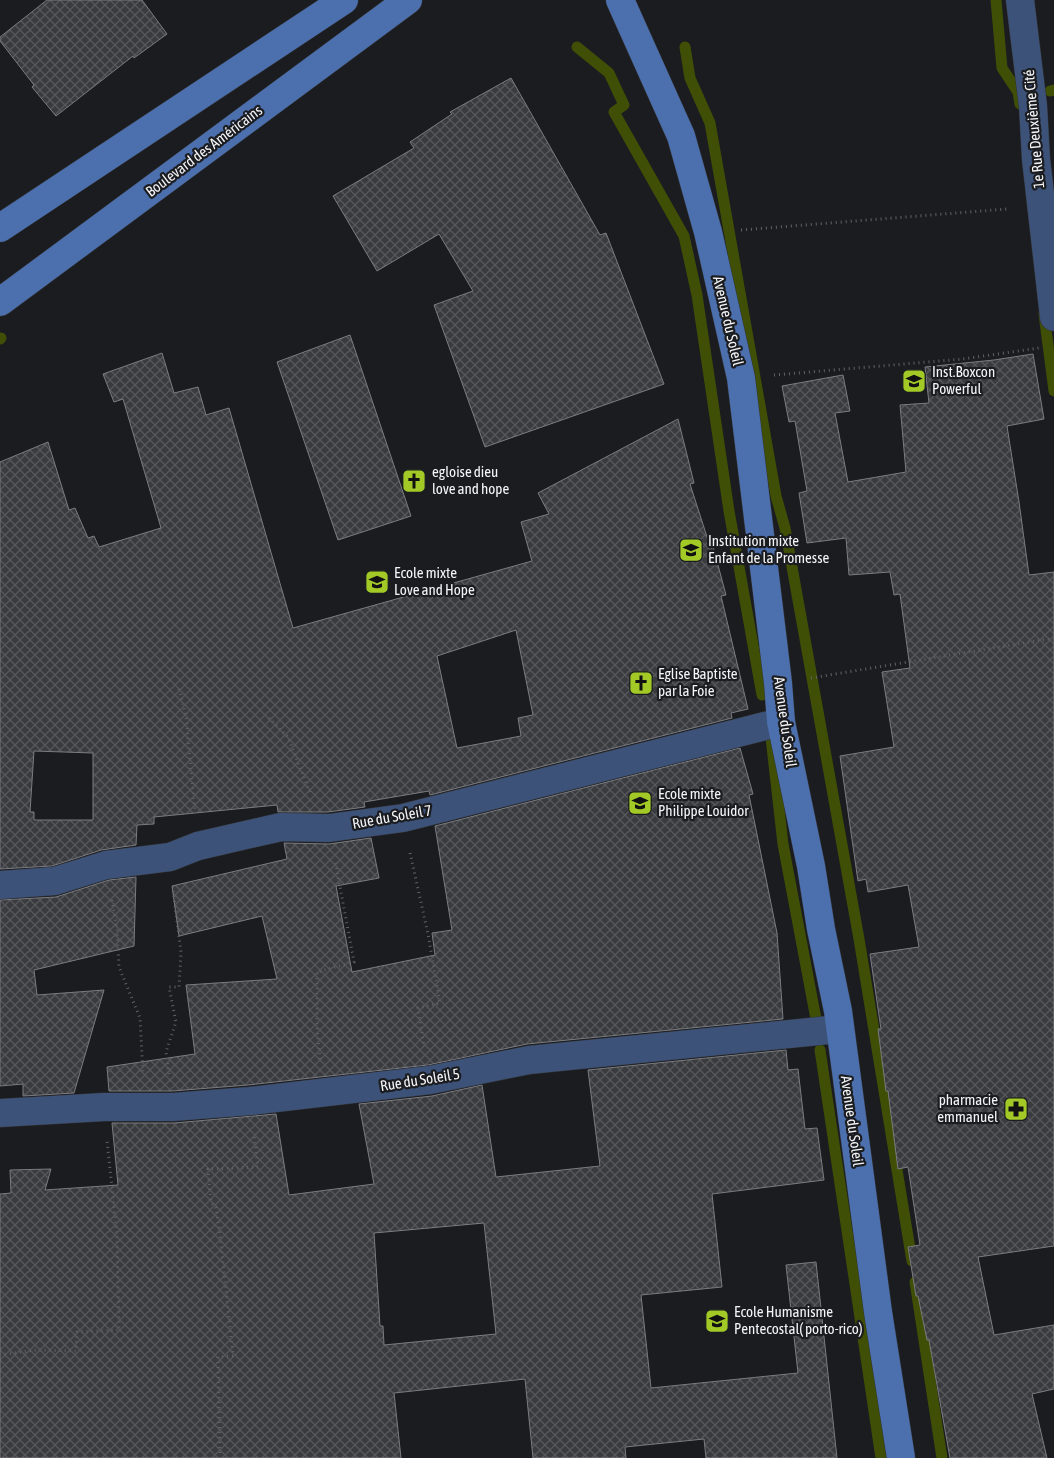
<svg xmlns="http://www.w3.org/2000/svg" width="1054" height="1458" font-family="'Asap Condensed',sans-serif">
  <defs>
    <pattern id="building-cross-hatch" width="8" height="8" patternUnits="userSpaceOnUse" patternTransform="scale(1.25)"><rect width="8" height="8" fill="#393b3f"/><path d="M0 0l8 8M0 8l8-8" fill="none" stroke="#56585c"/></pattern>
  </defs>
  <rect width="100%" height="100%" fill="#1a1c20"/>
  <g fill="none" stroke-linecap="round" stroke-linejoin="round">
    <!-- stream -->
    <path stroke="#3f4f05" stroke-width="11" d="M996,0l6,68 16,24 2,12
      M577,47l32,26 15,32 -10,7 70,124 13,59 32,216 33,184
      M685,47l5,31 20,45 66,373 9,32 74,411 53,322
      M1050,91l4,-1
      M1044,314l10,77
      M0,339l1,-1
      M771,738l12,106 33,175
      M820,1050l61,408
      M915,1282l27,176"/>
  </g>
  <!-- building -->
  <path fill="url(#building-cross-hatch)" stroke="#7a7c81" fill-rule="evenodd" d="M47,0h95l25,34 -33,24 -1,-2 -77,60 -24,-29 2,-2 -34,-44v-4z
    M511,78l89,157 6,-2 58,151 -179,63 -51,-142 39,-14 -34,-57 -62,37 -44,-75 81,-48 -4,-6 42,-28 -2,-2z
    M350,335l61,181 -73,24 -61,-178z
    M162,353l12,40 24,-6 8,28 23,-7 64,220 239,-67 -11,-39 28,-8 -11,-21 140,-74 16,64 -4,1 18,56 3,-1 15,56 -5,1 27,113 -17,4 1,5 -302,77 -1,-4 -65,11 1,5 -37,5h-50l-1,-7 -123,12v7l-17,1 -1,20 -35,5 -49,16 -52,3v-407l48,-20 21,68 6,-2 13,30 6,-2 5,11 62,-19 -38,-129 -9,3 -11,-28zM516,630l17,85 -15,3 3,18 -64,12 -20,-92zM34,751l59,2v67h-59v-8h-4z
    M1033,354l11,65 -37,7 12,76 10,73 25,-3v674l-76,11 16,78 60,-10v64l-22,5 15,64h-97l-21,-118h-2l-9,-44h-2l-8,-49 12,-2 -12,-78 -10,2 -10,-78h-2l-8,-62h3l-11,-75 49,-7 -11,-62 -40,7 -2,-13 -8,2 -18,-125 54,-9 -12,-75 28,-4 -10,-74 -6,1 -4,-23 -41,3 -3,-37 -39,5 -8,-50 8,-2 -12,-70 -6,1 -7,-36 61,-11 7,36 -15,2 13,69 58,-10 -6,-67 29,-2 -4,-36 69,-7z
    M740,748l13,46 -4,1 28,138 6,86 -256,25 -99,21 -180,20 -76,6h-63l-2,-24 88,-13 -9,-69 91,-6 -15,-63 -83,20 -7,-50 115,-27 -3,-16 45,1 42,-6 8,40 -43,8 16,86 83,-17 -3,-22 20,-3 -17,-104z
    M136,877l-2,69 -100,24 3,25 67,-5 -30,103 -51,3v-12l-23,2v-186l56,-3 53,-17z
    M786,1050l2,20 10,-1 7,60 12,-1 7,52 -112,14 10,93 -81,8 10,93 147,-15 -12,-108 30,-3 21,196h-131l-2,-19 -79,8 1,11h-93l-8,-79 -131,14 7,65h-401v-264l11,-1 -1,-23 41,-1 -6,21 73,-5 -6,-62h62l102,-9 13,81 85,-11 -15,-80 73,-8 50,-11 14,92 104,-11 -12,-96zM484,1223l12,111 -112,11 -1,-19h-3l-6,-93z"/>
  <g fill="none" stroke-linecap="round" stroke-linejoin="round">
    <!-- street casing -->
    <g stroke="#34363a" stroke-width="29">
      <path id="street" d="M1020,0l13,106 3,53 18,158
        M0,885l55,-4 51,-16 64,-8 28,-11 83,-19 48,1 74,-10 378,-96
        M0,1113l104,-6h69l77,-6 180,-21 99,-20 310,-31"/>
    </g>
    <!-- secondary casing -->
    <g stroke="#34363a" stroke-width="29">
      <path id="secondary" d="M620,0l61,136 27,96 33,146 37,305 3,39 30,144 10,63 17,82 40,301 23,146
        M0,228l344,-228
        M0,302l408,-302"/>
    </g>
    <!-- path -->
    <path stroke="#616266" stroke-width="3" stroke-dasharray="1 4" stroke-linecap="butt" d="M741,230l266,-21
      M774,375l189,-16 76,-11
      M811,678l243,-40
      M179,689l7,27 9,96
      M269,718l19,19 22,56
      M410,853l18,81 12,69 -22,5 6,39
      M112,900l5,29 2,38 21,51 3,56
      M320,1059l-3,-32v-55l37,-10 -19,-102
      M169,1074l-3,-22 10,-30 -7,-35h10l2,-35 -8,-62
      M0,1355l36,-5 40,1 1,-19 42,-2 -2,-94 -10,-96
      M220,1458l-2,-101 15,-1 -14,-130 -3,-18 -5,-6 -3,-33 50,-2 -4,-33"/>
    <!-- street -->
    <use href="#street" stroke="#3c5278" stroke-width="28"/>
    <!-- secondary -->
    <use href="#secondary" stroke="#4c6fad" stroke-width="28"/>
  </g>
  <!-- icons -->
  <defs>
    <g id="school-square" transform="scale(1.25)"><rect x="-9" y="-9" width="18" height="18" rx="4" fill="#a3c927" stroke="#1a1c20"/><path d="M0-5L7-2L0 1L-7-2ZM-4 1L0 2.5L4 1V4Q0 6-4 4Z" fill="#111"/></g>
    <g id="church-square" transform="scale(1.25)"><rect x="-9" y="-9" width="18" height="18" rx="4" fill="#a3c927" stroke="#1a1c20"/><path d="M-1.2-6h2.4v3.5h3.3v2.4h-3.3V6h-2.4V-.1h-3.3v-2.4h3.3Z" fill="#111"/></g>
    <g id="pharmacy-square" transform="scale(1.25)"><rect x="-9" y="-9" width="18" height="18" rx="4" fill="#a3c927" stroke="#1a1c20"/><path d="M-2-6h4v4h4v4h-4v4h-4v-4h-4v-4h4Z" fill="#111"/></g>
  </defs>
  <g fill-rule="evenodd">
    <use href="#school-square" x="914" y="381"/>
    <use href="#church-square" x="414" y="481"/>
    <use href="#school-square" x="691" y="550"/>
    <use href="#school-square" x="377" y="582"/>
    <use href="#church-square" x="641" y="683"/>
    <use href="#school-square" x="640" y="803"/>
    <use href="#pharmacy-square" x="1016" y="1109"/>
    <use href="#school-square" x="717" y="1321"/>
  </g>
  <g text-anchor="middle" stroke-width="4.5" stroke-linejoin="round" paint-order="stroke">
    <!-- street labels -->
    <g font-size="15" fill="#f4f5f7" stroke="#1a1c20">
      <text transform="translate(1034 129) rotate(-95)" y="5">1e Rue Deuxième Cité</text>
      <text transform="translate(204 151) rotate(-37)" y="5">Boulevard des Américains</text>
      <text transform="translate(728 321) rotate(77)" y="5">Avenue du Soleil</text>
      <text transform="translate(785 722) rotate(82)" y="5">Avenue du Soleil</text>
      <text transform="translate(392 817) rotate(-10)" y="5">Rue du Soleil 7</text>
      <text transform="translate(420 1080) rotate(-9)" y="5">Rue du Soleil 5</text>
      <text transform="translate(852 1121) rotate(82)" y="5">Avenue du Soleil</text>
    </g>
    <!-- poi labels -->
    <g font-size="15" fill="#f4f5f7" stroke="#1a1c20" text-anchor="start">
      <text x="932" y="377">Inst.Boxcon<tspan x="932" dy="17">Powerful</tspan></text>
      <text x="432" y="477">egloise dieu<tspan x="432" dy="17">love and hope</tspan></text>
      <text x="708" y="546">Institution mixte<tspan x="708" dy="17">Enfant de la Promesse</tspan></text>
      <text x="394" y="578">Ecole mixte<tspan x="394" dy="17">Love and Hope</tspan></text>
      <text x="658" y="679">Eglise Baptiste<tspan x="658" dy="17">par la Foie</tspan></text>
      <text x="658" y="799">Ecole mixte<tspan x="658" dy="17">Philippe Louidor</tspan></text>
      <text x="998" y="1105" text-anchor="end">pharmacie<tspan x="998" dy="17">emmanuel</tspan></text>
      <text x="734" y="1317">Ecole Humanisme<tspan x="734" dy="17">Pentecostal( porto-rico)</tspan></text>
    </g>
  </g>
</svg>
